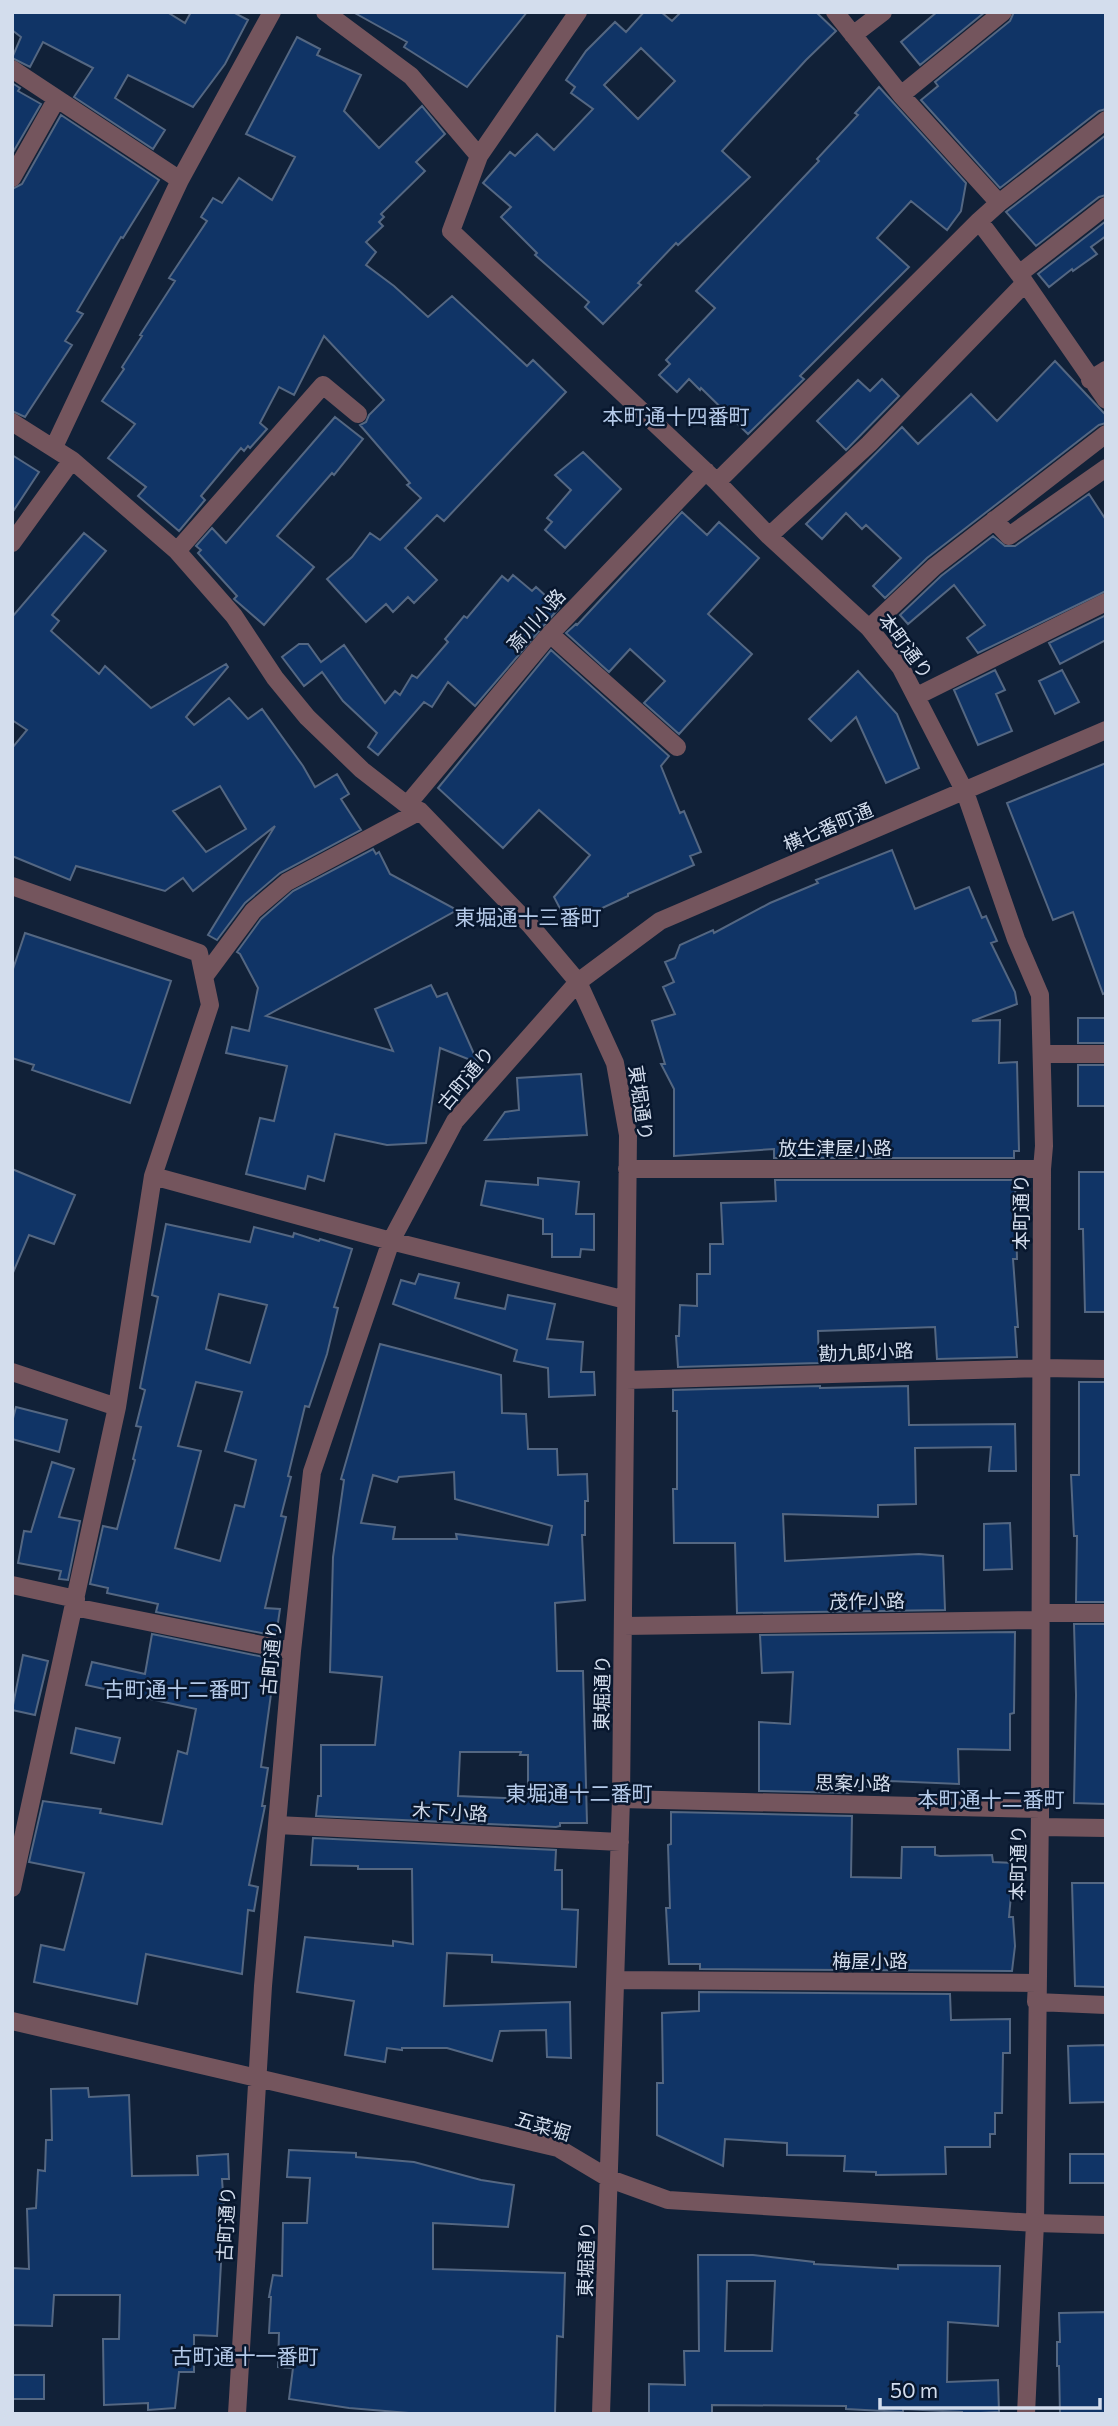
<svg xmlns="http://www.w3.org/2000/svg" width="1118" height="2426" font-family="Commissioner,'Noto Sans JP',sans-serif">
  <rect width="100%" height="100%" fill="#112138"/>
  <!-- building -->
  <path fill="#103466" stroke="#546782" stroke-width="2" fill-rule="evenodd" d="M12,12h155l18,11 6,-11h42l15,8 -23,44 -32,43 -65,-32 -13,23 50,32 -12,19 -79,-52 19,-29 -50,-26 -13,25 -18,-9 9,-21 -9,-7z
    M353,12h174l-60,75 -63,-40 3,-5z
    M644,12h17l11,9 9,-9h135l20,19 -30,29 -84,91 28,26 -72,68 -2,-2 -38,40 3,2 -38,39 -18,-17 4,-5 -54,-47 2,-2 -36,-36 10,-10 -28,-24 27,-31 5,4 22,-22 17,16 39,-41 -22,-16 4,-6 -9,-7 20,-29 29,-29 11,10zM641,48l34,33 -37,38 -34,-34z
    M937,12h48l-65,53 -19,-23z
    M1014,12h92v97l-7,2 -99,77 -79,-88 17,-14 -3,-4 75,-61z
    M297,37l23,12 -3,6 44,20 -17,36 35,37 43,-42 23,28 -29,28 9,9 -44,43 3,3 -5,5 4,4 -17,16 10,10 -10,13 28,21 34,31 24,-21 75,70 6,-6 33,32 -122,129 -7,-6 -32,33 32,32 -23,23 -6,-6 -15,15 -7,-8 -20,18 -39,-43 25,-22 18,-24 10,7 41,-42 -14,-13 3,-2 -50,-58 6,-3 3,-7 15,-15 -60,-64 -30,59 -15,-8 -19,36 7,6 -17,19 -2,-2 -4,5 -3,-3 -40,48 4,4 -26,31 -41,-35 8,-9 -38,-29 27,-34 -33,-23 22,-32 -2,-2 20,-31 -2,-1 35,-54 -6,-3 38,-57 -6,-4 12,-19 9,5 17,-25 33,22 23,-43 -49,-23z
    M12,83l8,5 -2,3 23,13 -29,50z
    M879,87l87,96 -5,28 -14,19 -36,-29 -34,37 32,29 -109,109 4,3 -56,55 -47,-46 -1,2 -11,-11 -12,13 -18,-17 11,-11 -4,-4 49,-52 -19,-17 123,-130 -2,-2 41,-44 -3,-2z
    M61,115l98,65 -36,58 -2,-1 -44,74 6,3 -18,27 7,4 -47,72 -13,-6v-222l10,-5z
    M1106,135v60l-7,2 -63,49 -30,-34z
    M1106,221v15l-15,11 6,7 -24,17 -1,-2 -23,18 -11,-13z
    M1055,361l47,50 4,4v8l-7,2 -172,133 -42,40 -12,-12 28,-28 -35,-33 -4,4 -16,-16 -24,26 -16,-15 96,-97 16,17 53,-50 26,27z
    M882,379l17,17 -53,54 -29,-29 41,-41 12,11z
    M335,417l28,22 -29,36 -2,-2 -55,63 37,31 -50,58 -30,-26 3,-3 -39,-43 3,-3 -5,-4 16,-18 14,15z
    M583,452l38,37 -56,59 -20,-18 7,-8 -5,-4 24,-28 -16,-15z
    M12,455l27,17 -27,41z
    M1089,494l17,26v71l-128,62 -11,-15 18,-13 -31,-40 -46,39 -8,-9 41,-39 52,-40 12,10h10z
    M682,512l25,23 12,-13 40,36 -51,56 44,40 -73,80 -35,-31 21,-22 -35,-32 -21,23 -43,-39 10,-9 1,1z
    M84,533l22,18 -54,64 7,6 -8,10 48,43 6,-8 46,42 75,-44 2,3 -42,50 8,8 35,-27 19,21 14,-10 41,57 12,21 22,-13 12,20 -8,5 20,31 -81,43 -35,30 -28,37 -9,-5 67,-109 -82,65 -10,-13 -18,13 -89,-25 -6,14 -58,-24v-108l15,-18 -15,-10v-103zM220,786l26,43 -40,23 -33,-41z
    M513,575l19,16 4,-4 23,21 -84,98 -27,-24 -16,25 -8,-5 -46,53 -10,-8 9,-14 -34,-32 -21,-29 -18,14 -22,-29 17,-13h9l13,18 23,-17 41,58 10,-12 5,4 12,-20 5,3 31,-36 -3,-3 19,-23 3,2 35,-42 6,5z
    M1106,615v25l-46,24 -11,-21z
    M551,650l118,106 -8,10 19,47 4,-2 17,41 -11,4 4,9 -66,29v2l-60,28 -14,-27 36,-42 -51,-45 -36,38 -65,-60z
    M995,670l10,20 -9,4 16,37 -34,14 -24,-55z
    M1062,670l17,32 -24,12 -16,-33z
    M858,671l39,43 22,54 -33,15 -30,-66 -25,24 -22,-22z
    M1106,763v230l-3,1 -30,-82 -20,8 -46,-117z
    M373,849l3,5 3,-2 11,22 67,36 -191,106 127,35 -18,-42 56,-24 6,12 10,-4 31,70 -38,-15 -14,95 -39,2 -52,-11 -11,47 -16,-5 -3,13 -59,-15 14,-56 14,3 13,-55 -61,-13 6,-26 17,4 9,-43 -18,-34 -3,-2 24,-33 32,-28z
    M892,850l23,59 54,-22 13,31 4,-2 11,25 -6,2 24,49 2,12 -45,17 28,-1 -1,43 18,-1 2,89h-5v7h-240v-9l-100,7v-67l-13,-25h4l-13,-43 23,-7 -12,-27 11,-5 -9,-20 10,-4 5,-13 33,-15 1,3 56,-30 48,-20 -2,-3z
    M25,933l146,48 -41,122 -98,-33 2,-5 -22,-7v-86z
    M1078,1018h28v25h-28z
    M1078,1065h28v41h-28z
    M581,1074l6,61 -102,5 20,-28 14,-2 -2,-32z
    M12,1169l63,26 -21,49 -25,-9 -17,40z
    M1079,1172h27v140h-21l-2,-83h-4z
    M538,1178l41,4 -3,32h18v36l-13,-1 -1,8h-28v-23h-9v-15l-62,-14 5,-24 52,4z
    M775,1180h240l2,79h-4l5,68h-3l2,30 -80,2 -2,-32 -117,4 1,32 -141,4 -2,-31h3l1,-31 17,1v-32h13v-30h13l-2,-41 55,-2z
    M166,1224l84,18 4,-15 39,10 1,-4 25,8 1,-2 32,10 -18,58 4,1 -11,46 -18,53 -4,-1 -17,70 3,1 -10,39 5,1 -21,91 15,1 -4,27 -120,-24 2,-8 -51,-11 1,-5 -18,-4 13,-58 14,3 18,-69 -2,-1 8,-32 -5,-1 9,-36 -5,-2 18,-91 -6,-2zM219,1294l48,11 -17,58 -44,-14zM196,1382l46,10 -17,59 31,9 -12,47 -9,-2 -15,56 -45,-13 26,-97 -23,-5z
    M419,1274l40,9 -4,15 50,11 3,-14 47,9 -8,35 36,3 -2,30h13l1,23 -46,2 -1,-29 -34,-7 3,-11 -124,-46 8,-24 14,4z
    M380,1344l121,31 1,38 24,1 2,35h29l1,26 29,-1 1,27h-3v34h-3l3,65 -30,3 2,68h26l4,152h-27v3l-4,1 -240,-11 2,-20h3v-51h54l7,-68 -52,-5 3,-115 11,-77 -3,-1zM454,1472l1,27 97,27 -4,19 -92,-11 1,5h-64l2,-12 -34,-4 12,-48 24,7 2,-5zM460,1752h61l-1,3h8v44l-70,-3z
    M1079,1382h27v220h-30l1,-66h-3l-3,-61h8z
    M820,1386v2l88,-2 1,39 106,-1 1,47h-27l2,-24 -76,1 1,56 -38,1v12l-95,-3 2,47 134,-7 24,2 2,54 -208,3 -2,-70h-61l-1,-54h4v-78h-4v-21z
    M16,1407l51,13 -8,32 -47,-13v-17z
    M52,1462l22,7 -15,48 21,4 -12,59 -9,-1 2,-8 -43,-8 6,-32 7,1z
    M1010,1523l2,46 -28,1v-46z
    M1074,1624h32v180l-32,-1 2,-108z
    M1015,1632l-1,81 -4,1v36l-52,-1 1,35 -69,-3v6h-38v6l-93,-2v-69l31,2 3,-52 -31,1 -2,-38z
    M152,1634l121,25 -1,5 3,1 -14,102 7,1 -6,38h3l-16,79 9,2 -4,24 -6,-1 -6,64 -96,-20 -9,50 -103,-22 7,-37 23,5 20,-77 -55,-11 14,-61 58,8 -1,4 62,11 16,-73 9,3 9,-45 -110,-24 6,-23 53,12z
    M23,1655l25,6 -13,54 -23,-5z
    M76,1728l44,10 -6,25 -43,-10z
    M671,1812l181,4 -1,61 50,1 1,-31h33v8l5,1 52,-1 1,7 21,1 -5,54h4l2,29 -3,25 -312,-2v-5h-31l-3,-56h4l-2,-63 3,-1z
    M313,1838l243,12 -1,20h7v39l16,1 -2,57 -84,-5v-7l-45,-2 -3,53 126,-4 1,56 -24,-1 -1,-27 -46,1 -8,30 -45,-13h-45v2l-15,-2 -2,14 -40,-7 9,-54 -57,-9 8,-55 88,9v-5l20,3 -1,-75h-54v-3l-47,-1z
    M1072,1883h34v104l-31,-1z
    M699,1992l251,2 1,26 59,-1v34h-7l-1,60h-7v21h-5v13h-45l1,27 -70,1v-3l-32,-1 1,-15 -58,-1v-12l-62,-4 -2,27 -66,-31v-52h6l-1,-70 37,-2z
    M1106,2045v57l-36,1 -2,-57z
    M88,2088l1,9 40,-2 3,81 66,-1 -1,-19 31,-2 1,25h-7l2,29 -7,128 -23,-1v37h-15l-4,36 -27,2v-7l-44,2 -1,-66h16l1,-44h-66l-2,31 -40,-1v-57l17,1 -2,-60 9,-1 2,-38 7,1 1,-31h6l-1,-51z
    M289,2150l67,3v4l58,5 67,18 33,5 -6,42 -75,-4v46l132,4 -2,64 -6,-1 -2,78 -146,-1 -60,-5 -60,-9 4,-31 -15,-1 1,-34h-10l2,-36h-2l4,-22 9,1 1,-53h24l3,-45 -23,-1z
    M1070,2154h36v29h-36z
    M698,2255h55l61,7v2l84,5v-4l102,1 -2,60 -50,-4 -1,60 51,-2 1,32 -37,2v-2l-59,-3v3l-57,-3v-3l-134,-1v9h-63v-30l36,1 -1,-34h15zM727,2281h48l-3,70h-47z
    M1106,2312v102h-46l-1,-48h-2v-24h3l-1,-29z
    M12,2375h32v24h-32z"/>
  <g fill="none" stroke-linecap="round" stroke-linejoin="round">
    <!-- minor -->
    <path stroke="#74555d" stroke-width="18" d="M325,12l86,64 68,80 -28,75 266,251 52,54 100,92 32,40 64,124 51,147 24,56 4,151 -2,23 -2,640 -5,414 -9,191
      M835,12l66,83 98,108 -20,18 40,53 87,126
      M853,35l30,-23
      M12,69l168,111
      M901,95l102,-83
      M479,156l99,-144
      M12,178l44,-78
      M999,203l107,-83
      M1019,274l87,-68
      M1090,380l16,-10
      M12,422l60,38 105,91 57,65 41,62 32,39 55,53 45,35 13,6 110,114 48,57 37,81 13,72 -7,664 -20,615
      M54,447l126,-267 92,-168
      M717,482l262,-261
      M994,520l15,16 97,-68
      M769,536l100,-92 156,-161
      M12,543l60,-83
      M177,551l146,-166 35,29
      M869,628l65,-61 172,-133
      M550,634l127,113
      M917,696l189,-94
      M407,805l143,-171 156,-163
      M12,886l187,67 11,52 -57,171 -36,231 -105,481
      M204,977l49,-66 34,-29 133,-71
      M1043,1054h63
      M627,1169h415
      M153,1176l238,65 235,59
      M12,1372l105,35
      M627,1380l414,-12 65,1
      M12,1585l64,14
      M74,1607l218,44
      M623,1626l418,-6v-7h65
      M621,1799l419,10v18l66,1
      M277,1825l343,17
      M616,1980l421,3 -1,19 70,3
      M12,2021l546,127 52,31 58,21 367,23 71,2
      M237,2414l26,-428 29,-335 20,-179 79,-231 64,-120 123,-139 82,-61 446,-191"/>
  </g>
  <g text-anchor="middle" stroke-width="5" stroke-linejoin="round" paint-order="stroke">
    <!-- street labels -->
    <g font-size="19" fill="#d3dded" stroke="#08172e">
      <text transform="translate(536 620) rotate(-48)" y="7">斎川小路</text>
      <text transform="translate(906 646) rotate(53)" y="7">本町通り</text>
      <text transform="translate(828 827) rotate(-23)" y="7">横七番町通</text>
      <text transform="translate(466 1078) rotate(-50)" y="7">古町通り</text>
      <text transform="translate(641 1103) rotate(82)" y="7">東堀通り</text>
      <text x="835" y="1155">放生津屋小路</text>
      <text transform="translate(1021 1212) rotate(-90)" y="7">本町通り</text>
      <text transform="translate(866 1352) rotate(-2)" y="7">勘九郎小路</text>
      <text transform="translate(867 1601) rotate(-1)" y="7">茂作小路</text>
      <text transform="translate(271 1658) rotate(-85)" y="7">古町通り</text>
      <text transform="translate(602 1693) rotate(-89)" y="7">東堀通り</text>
      <text transform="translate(853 1783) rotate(1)" y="7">思案小路</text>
      <text transform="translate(450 1812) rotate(3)" y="7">木下小路</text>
      <text transform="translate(1018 1863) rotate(-89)" y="7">本町通り</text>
      <text x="870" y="1968">梅屋小路</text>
      <text transform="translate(543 2126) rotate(17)" y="7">五菜堀</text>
      <text transform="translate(226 2224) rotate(-87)" y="7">古町通り</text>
      <text transform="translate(586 2259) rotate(-88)" y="7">東堀通り</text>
    </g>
    <!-- neighbourhood labels -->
    <g font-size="21" fill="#b4c9e8" stroke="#08172e">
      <text x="676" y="424">本町通十四番町</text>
      <text x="528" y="925">東堀通十三番町</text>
      <text x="177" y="1697">古町通十二番町</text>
      <text x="579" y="1801">東堀通十二番町</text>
      <text x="991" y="1807">本町通十二番町</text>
      <text x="245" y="2364">古町通十一番町</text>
    </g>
  </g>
  <!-- border -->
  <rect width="1118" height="2426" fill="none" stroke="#d3dded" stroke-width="28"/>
  <!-- scale -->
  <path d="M880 2398v10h220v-10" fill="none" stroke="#d3dded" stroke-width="3.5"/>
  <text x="890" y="2398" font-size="21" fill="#d3dded" stroke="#08172e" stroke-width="5" paint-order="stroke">50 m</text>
</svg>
